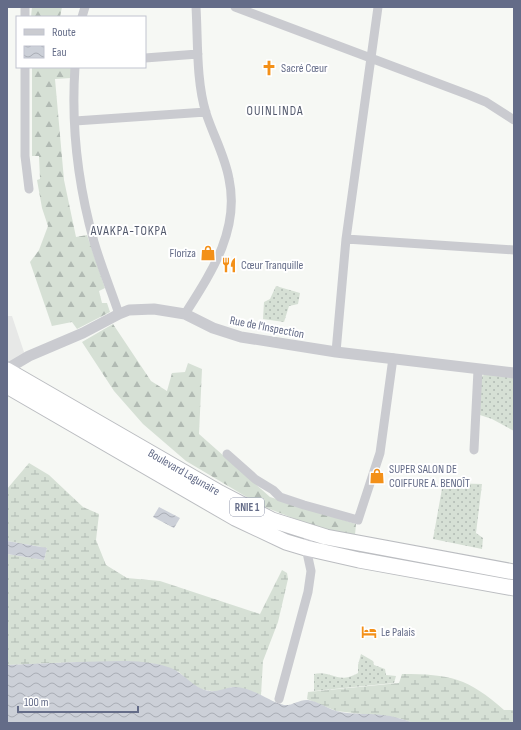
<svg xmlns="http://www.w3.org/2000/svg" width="521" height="730" font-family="'Sofia Sans Condensed',sans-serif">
  <defs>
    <pattern id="grass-dots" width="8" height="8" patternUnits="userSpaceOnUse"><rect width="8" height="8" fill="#d6e0d5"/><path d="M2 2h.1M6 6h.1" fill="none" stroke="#b1bab3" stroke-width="1.8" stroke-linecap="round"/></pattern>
    <pattern id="forest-firs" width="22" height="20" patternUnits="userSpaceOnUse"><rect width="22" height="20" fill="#d6e0d5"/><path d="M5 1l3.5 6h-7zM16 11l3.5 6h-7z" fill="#b1bab3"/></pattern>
    <pattern id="wetland-marsh" width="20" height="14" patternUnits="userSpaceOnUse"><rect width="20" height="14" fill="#d6e0d5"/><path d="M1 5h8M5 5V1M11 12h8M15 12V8" fill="none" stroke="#b1bab3"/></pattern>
    <pattern id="water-waves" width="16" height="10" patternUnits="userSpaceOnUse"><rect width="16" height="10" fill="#ccd0d8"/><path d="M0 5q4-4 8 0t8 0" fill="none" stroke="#a9adb5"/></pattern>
  </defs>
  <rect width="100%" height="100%" fill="#f6f8f4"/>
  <!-- built -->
  <path fill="#e7e8e7" d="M7,316h5l13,39 -18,10z"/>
  <!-- grass -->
  <path fill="url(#grass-dots)" d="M276,286l24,7 -2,11 -9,2 -5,16 -21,-3 1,-17 6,-3z
    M486,374l28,4v53l-22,-12 -15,-5 1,-36z
    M443,483l39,1 -6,49 7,5 -1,11 -49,-10z
    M361,654l12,7 1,4 11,4 1,6 10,1 -2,7 -80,8v-17c19,-4 23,11 44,-1v-8z"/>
  <!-- forest -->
  <path fill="url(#forest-firs)" d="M32,7h30l-2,10h-29z
    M32,67h39v11l-16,1 9,101 12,57 11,-2 18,53 -6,3 3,12h5l3,9 -33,17 -5,-7 -20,4 -22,-64 9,-12 9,-24 -6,-18 -5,-28 3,-1 -1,-23h-7z
    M113,324l38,57 16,10 5,-18 13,-1 3,-9 14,6 -3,65 71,63 86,27 -1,11 -39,-8 -54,-21 -76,-45 -43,-37 -29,-33 -32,-49z"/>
  <!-- wetland -->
  <path fill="url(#wetland-marsh)" d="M29,463l20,12 34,32 16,7 -3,26 10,25 21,13 33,3 100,33 22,-44 5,3 1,6 -10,43 -15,39 -2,34 -29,-8 -10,4h-11l-10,-2 -11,-6 -11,-11 -28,-9 -74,-1 -70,3v-111l37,6 3,-12 -40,-7v-52z
    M402,674c48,0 66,4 102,36h10v13h-100l-16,-5 -62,-7 -29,-12 1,-7 91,-9z"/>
  <!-- water -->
  <path fill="url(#water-waves)" d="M159,507l21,11 -6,10 -21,-11z
    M7,541l40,7 -3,12 -37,-6z
    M77,662c29,0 63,-4 91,5 16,5 24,21 41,24 9,1 16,-3 24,-4 18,-1 34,14 51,18 8,1 16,-6 24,-5 9,1 19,8 28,11 15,4 31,2 46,4 11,1 21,4 32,8h-407v-58z"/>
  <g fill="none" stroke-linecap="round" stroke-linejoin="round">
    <!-- trunk casing -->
    <g stroke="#bbbdc1" stroke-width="17">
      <path id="trunk" d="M7,370l213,123 52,27 54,17 188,35
        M7,386l228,132 51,24 20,6 53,12 155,28"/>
    </g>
    <!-- minor -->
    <path stroke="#cacbd0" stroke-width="9" d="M235,7l234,88 17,7 28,18
      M25,17v-10
      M82,17l3,-10
      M145,58l53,-4
      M25,67v89l4,33
      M75,67c-4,59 3,118 19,175 7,24 17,48 25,72
      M75,121l131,-9
      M346,239l168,11
      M185,314c26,-41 55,-84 44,-135 -4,-23 -16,-44 -23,-66 -10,-32 -8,-73 -10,-106
      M336,352l10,-113 32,-232
      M474,450l4,-80
      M227,454l28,25 18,11 7,7 24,8 54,15 22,-67 13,-95
      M279,699l29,-107 3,-21 -5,-23 4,-14"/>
    <!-- tertiary -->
    <path stroke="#cacbd0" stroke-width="11" d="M7,369l22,-13 54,-23 36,-19 10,-4 25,-1 31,5 28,14 28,9 95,15 178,21"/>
    <!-- trunk -->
    <use href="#trunk" stroke="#fff" stroke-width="15"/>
  </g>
  <!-- icons -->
  <defs>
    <g id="church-bare" transform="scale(1.2)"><path d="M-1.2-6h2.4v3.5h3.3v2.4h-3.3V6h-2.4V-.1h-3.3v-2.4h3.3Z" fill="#f39018" stroke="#fff" stroke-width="2.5" paint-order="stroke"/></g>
    <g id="shop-bare" transform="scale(1.2)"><path d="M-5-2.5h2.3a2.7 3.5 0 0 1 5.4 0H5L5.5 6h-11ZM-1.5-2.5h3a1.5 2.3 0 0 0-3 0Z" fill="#f39018" stroke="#fff" stroke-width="2.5" paint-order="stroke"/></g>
    <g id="restaurant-bare" transform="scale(1.2)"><path d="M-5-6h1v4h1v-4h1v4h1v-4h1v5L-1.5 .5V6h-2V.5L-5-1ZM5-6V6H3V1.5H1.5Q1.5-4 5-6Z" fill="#f39018" stroke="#fff" stroke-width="2.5" paint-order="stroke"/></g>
    <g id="hotel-bare" transform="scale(1.2)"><path d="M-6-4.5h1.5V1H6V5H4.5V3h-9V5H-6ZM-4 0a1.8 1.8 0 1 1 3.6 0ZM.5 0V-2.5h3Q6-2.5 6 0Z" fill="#f39018" stroke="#fff" stroke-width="2.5" paint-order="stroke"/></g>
  </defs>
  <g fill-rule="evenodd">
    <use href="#church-bare" x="269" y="68"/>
    <use href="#shop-bare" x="208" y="253"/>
    <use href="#restaurant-bare" x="229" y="265"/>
    <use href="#shop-bare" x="377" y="476"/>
    <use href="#hotel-bare" x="369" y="632"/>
  </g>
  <g text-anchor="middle" stroke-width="4" stroke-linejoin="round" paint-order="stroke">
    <!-- shield labels -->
    <rect fill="#fff" stroke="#9298ac" stroke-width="1" x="230" y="498" width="34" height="18" rx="3"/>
    <g font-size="11" font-weight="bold" fill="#646c88">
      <text x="247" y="511">RNIE 1</text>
    </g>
    <!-- poi labels -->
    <g font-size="12" fill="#646c88" stroke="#fff" text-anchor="start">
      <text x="281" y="72">Sacré Cœur</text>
      <text x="196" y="257" text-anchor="end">Floriza</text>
      <text x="241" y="269">Cœur Tranquille</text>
      <text x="389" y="473">SUPER SALON DE<tspan x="389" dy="14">COIFFURE A. BENOÎT</tspan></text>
      <text x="381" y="636">Le Palais</text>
    </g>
    <!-- street labels -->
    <g font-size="12" fill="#646c88" stroke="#fff">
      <text transform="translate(267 327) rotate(11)" y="4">Rue de l'Inspection</text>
      <text transform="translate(184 472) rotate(30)" y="4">Boulevard Lagunaire</text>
    </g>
    <!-- neighbourhood labels -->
    <g font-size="13" letter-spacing="1" fill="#52596c" stroke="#fff">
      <text x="275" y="115">OUINLINDA</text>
      <text x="129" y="235">AVAKPA-TOKPA</text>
    </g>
  </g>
  <!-- border -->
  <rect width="521" height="730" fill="none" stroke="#646c88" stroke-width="16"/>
  <!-- legend -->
  <rect x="16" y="16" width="130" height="52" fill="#ffffff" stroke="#c1c4cf"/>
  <rect x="24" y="29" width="20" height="6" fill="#cacbd0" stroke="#c1c4cf"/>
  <text x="52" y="36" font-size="12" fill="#646c88">Route</text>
  <rect x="24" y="46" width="20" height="12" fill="url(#water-waves)" stroke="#c1c4cf"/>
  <text x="52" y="56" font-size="12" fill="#646c88">Eau</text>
  <!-- scale -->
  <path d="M18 706v6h120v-6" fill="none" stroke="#646c88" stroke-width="2"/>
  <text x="24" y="706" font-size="12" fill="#646c88" stroke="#ffffff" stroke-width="3" paint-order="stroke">100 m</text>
</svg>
